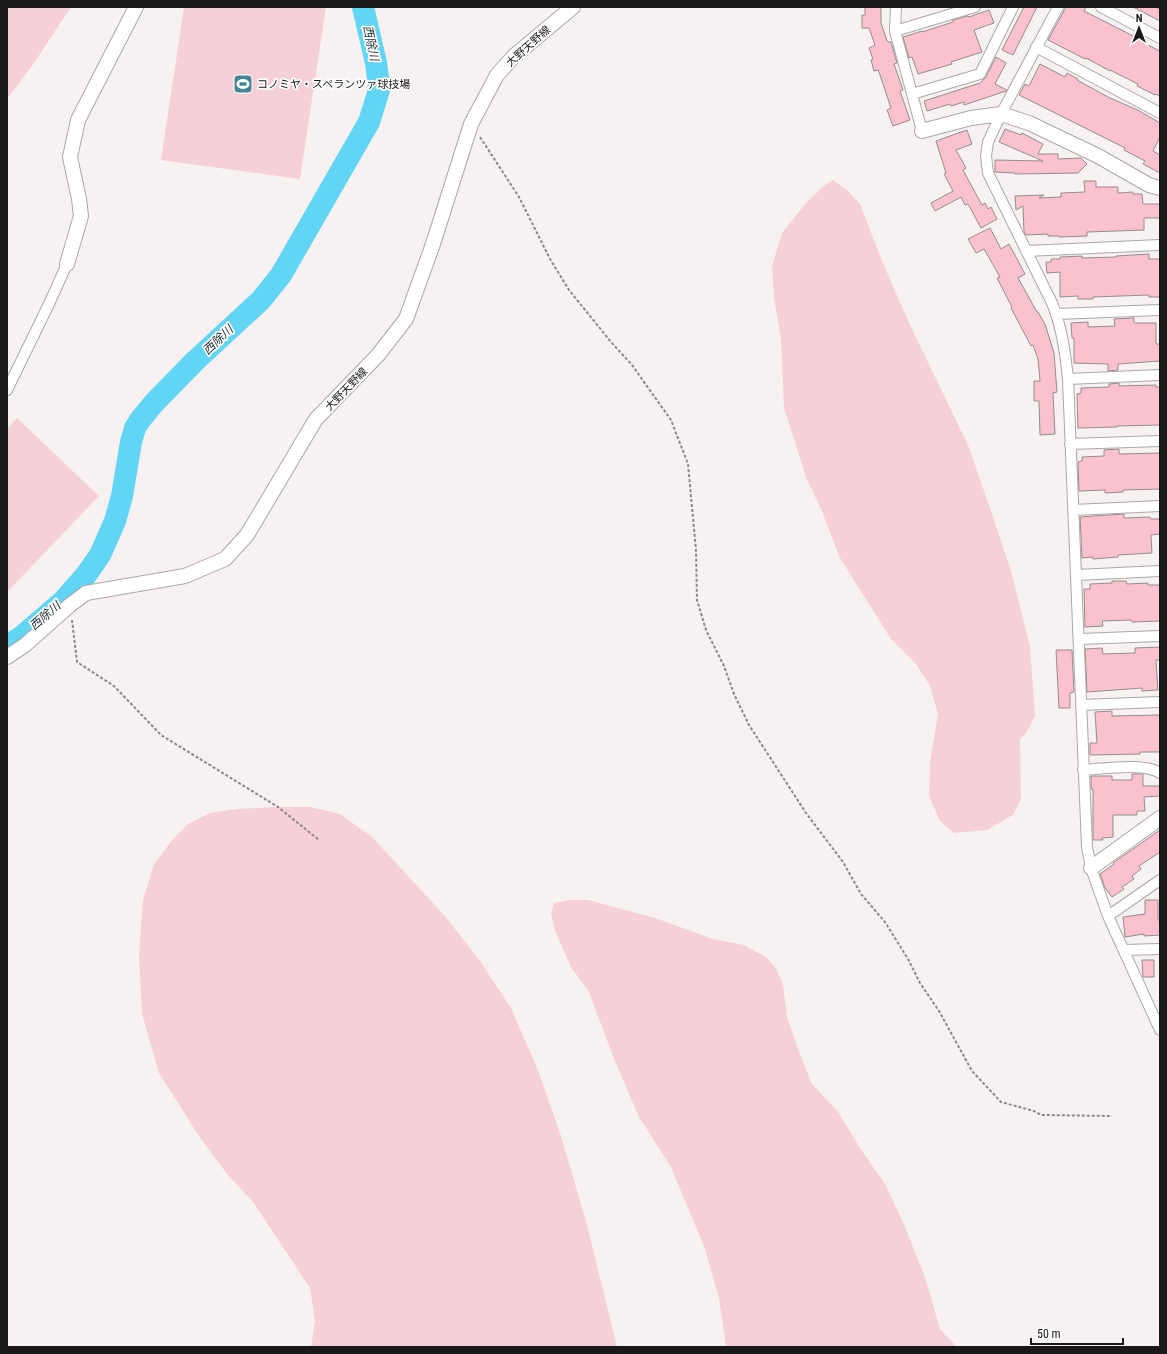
<svg xmlns="http://www.w3.org/2000/svg" width="1167" height="1354" font-family="'Roboto Condensed','Noto Sans JP',sans-serif">
  <rect width="100%" height="100%" fill="#f7f1f2"/>
  <!-- green -->
  <path fill="#f5d1d7" d="M7,7h64l-39,59 -25,33z
    M184,7h142l-26,172 -139,-19z
    M833,180l14,10 13,14 22,57 28,64 58,120 23,66 20,60 19,76 5,69 -9,17 -6,6 1,60 -8,16 -26,15 -33,3 -14,-12 -11,-25 1,-34 8,-48 -8,-28 -14,-22 -25,-25 -51,-81 -18,-47 -15,-31 -23,-72 -3,-69 -7,-41 -2,-32 10,-33 25,-31 18,-17z
    M17,418l82,78 -92,96v-163z
    M276,807h34l30,7 32,23 73,79 35,45 31,47 27,62 23,66 26,89 30,122h-306l4,-26 -5,-33 -57,-86 -26,-28 -28,-38 -40,-63 -17,-59 -3,-58 4,-56 11,-36 19,-25 15,-15 22,-11 27,-4z
    M570,900h18l67,18 58,21 31,6 22,12 9,10 8,17 4,33 13,37 12,30 26,28 22,36 25,36 20,43 20,50 15,52 17,18h-231l-7,-49 -14,-49 -34,-82 -32,-50 -25,-58 -25,-67 -18,-25 -16,-36 -4,-18 3,-10z"/>
  <g fill="none" stroke-linecap="round" stroke-linejoin="round">
    <!-- river -->
    <path stroke="#62d5f4" stroke-width="22" d="M7,646l14,-9 42,-36 23,-26 14,-20 15,-34 7,-25 9,-54 4,-14 5,-8 14,-17 41,-42 66,-61 20,-25 88,-153 10,-32 -1,-12 -2,-15 -13,-56"/>
  </g>
  <!-- building -->
  <path fill="#fbc1cc" stroke="#938d8d" d="M865,7h16v16l6,18 2,1h2l6,21 -3,1 9,26 -3,1 10,29 -17,6 -6,-16 4,-2 -12,-36 -1,-2 -4,1 -3,-11 2,-1 -4,-11 6,-3 -6,-17h-7v-13h3z
    M1024,7h13l-24,48 -11,-5z
    M1066,7h20l-2,4 59,30 -1,1 18,9v45l-5,-2v1l-18,-9 1,-2 -28,-14v1l-24,-13 -1,1 -37,-19z
    M1133,7h22l5,2v12z
    M989,10l5,13 -20,7 8,22 -31,10 1,2 -34,10 -6,-17 -3,1 -6,-21 19,-6v1l31,-10v-2l15,-4 1,1z
    M996,57l10,6 -11,21 12,6 -1,1 -42,14v-3l-13,4 -1,-2 -23,7 -3,-10 56,-18 6,-6z
    M1040,64l25,13 2,-4 11,6 -1,1 31,17 27,12h1l24,14v14l-7,14 7,4v18l-17,-9 2,-3 -21,-11 1,-2 -106,-53 6,-11 4,2z
    M1005,129l16,6 1,-2 21,11 -5,10h20v5l23,-1 6,6 -9,9 -63,1v-1l-20,-1v-12l48,1 -44,-19z
    M967,130l5,14 -16,6 10,18 -3,2 19,35 3,-2 3,6 3,-2 6,12 -16,9 -13,-24 -3,1 -4,-8 -26,14 -4,-8 22,-12 -9,-17 2,-1 -10,-32z
    M1084,181h12v6h22v6l15,-1v2h9l1,10h17v14h-16v12l-57,2v4l-28,1v-1h-11v-2l-22,1 -2,-3 -1,-26 -7,4 -1,-14 29,-1 -5,3 22,-1v-4l24,-1z
    M990,228l11,21 8,-5 16,30 -7,4 19,34h1l7,12 9,29 3,39 -4,1 2,41 -15,1 -1,-34h-5v-20h6l-2,-22 -5,-14 -2,1 -20,-38 1,-1 -15,-29 3,-1 -16,-28 -8,4 -8,-14z
    M1149,254v5h11v38h-11v-2l-56,2v2h-15v-3l-18,1v-25l-13,1 -1,-11h5v-3h9v-2l22,-1v2l34,-1v-1z
    M1134,318v5h22v21h4v17l-42,3v6l-10,1v-7l-34,-1v-25h-2l-1,-15 17,-1v5l27,-1 -1,-7z
    M1119,383v3l37,-1v2h4v38l-43,1v1l-39,1 -1,-34 4,-1v-5l28,-1v-3z
    M1119,449v5l41,-1v36l-37,1v2l-18,1v-3l-26,1 -1,-29 4,-1v-4l22,-1v-6z
    M1124,514v4l26,-1 1,2h9v15l-9,1 1,18 -34,2v2l-25,2v-2l-11,1 -2,-41z
    M1112,581h14l1,3 21,-1v2h12v36l-28,1 -1,-2 -29,1 1,5 -18,1 -1,-38h6v-5l22,-1z
    M1160,647v13h-4l2,30 -16,1v-3l-55,4 -2,-43 17,-1 1,6 32,-1v-5z
    M1056,650h16l2,42 -4,1v15h-11z
    M1112,711v5l48,-1v37h-20v2l-50,1v-12h7l-2,-31z
    M1132,774h11v12h17v10l-16,1 1,14h-8v4h-24v22l-11,1 1,2h-10v-51h-2v-13h21v4h20z
    M1160,830v22l-21,14 2,3 -9,7 2,3 -12,8 2,2 -12,8 -7,-9 -5,-14 14,-10 -1,-1z
    M1145,900h13v20h2v15l-16,1v-2l-19,3 -2,-20 22,-3z
    M1142,960h12v17h-11z"/>
  <g fill="none" stroke-linecap="round" stroke-linejoin="round">
    <!-- street casing -->
    <g stroke="#ada7a8" stroke-width="12">
      <path id="street" d="M896,7l-1,24 27,100
        M1058,7l-57,107 -13,28 -2,14 2,17 64,130c10,25 13,48 16,76l19,468 4,21 17,48 52,114
        M1101,7l59,31
        M895,31l80,-24
        M1036,47l124,66
        M912,94l68,-20 33,-67
        M1026,251l134,-6
        M1056,314l104,-4
        M1068,379l92,-4
        M7,390l42,-86 18,-40
        M1070,444l90,-3
        M1073,510l87,-4
        M1076,575l84,-4
        M1079,639l81,-3
        M1081,705l79,-3
        M1083,770c20,-1 61,-8 77,3
        M1108,916l52,-36
        M1124,950l36,-1"/>
    </g>
    <!-- secondary casing -->
    <g stroke="#ada7a8" stroke-width="16">
      <path id="secondary" d="M922,131l49,-13 30,-4 28,9 69,33 51,29 11,3
        M67,264l14,-48 -2,-17 -9,-42 8,-37 58,-113
        M7,657l18,-12 45,-40 16,-12 99,-17 40,-17 22,-24 69,-116 62,-64 28,-36 27,-75 38,-120 26,-49 17,-19 59,-49
        M1091,868l69,-50"/>
    </g>
    <!-- path -->
    <path stroke="#8c8788" stroke-width="2" stroke-dasharray="3 2" stroke-linecap="butt" d="M480,137l39,60 31,62 19,31 42,52 21,23 39,55 17,44 8,86 1,50 9,30 18,36 10,28 15,31 57,88 37,49 18,32 24,28 23,37 12,24 19,28 33,60 29,31 33,9 7,4 71,1
      M72,620l5,42 37,24 47,49 117,72 41,33"/>
    <!-- street -->
    <use href="#street" stroke="#fff" stroke-width="10"/>
    <!-- secondary -->
    <use href="#secondary" stroke="#fff" stroke-width="14"/>
  </g>
  <!-- icons -->
  <defs>
    <g id="stadium-square" transform="scale(1)"><rect x="-9" y="-9" width="18" height="18" rx="4" fill="#448597" stroke="#fff"/><path d="M0-5a6.5 5 0 1 0 0 10a6.5 5 0 1 0 0-10ZM-3.5-1.8h7v3.6h-7Z" fill="#fff"/></g>
  </defs>
  <g fill-rule="evenodd">
    <use href="#stadium-square" x="243" y="84"/>
  </g>
  <g text-anchor="middle" stroke-width="3.5" stroke-linejoin="round" paint-order="stroke">
    <!-- street labels -->
    <g font-size="11" fill="#1b1819" stroke="#fff">
      <text transform="translate(528 46) rotate(-42)" y="4">大野天野線</text>
      <text transform="translate(346 389) rotate(-46)" y="4">大野天野線</text>
    </g>
    <!-- poi labels -->
    <g font-size="11" fill="#1b1819" stroke="#fff" text-anchor="start">
      <text x="257" y="88">コノミヤ・スペランツァ球技場</text>
    </g>
    <!-- water labels -->
    <g font-size="12" font-style="italic" fill="#182c32" stroke="#fff">
      <text transform="translate(371 43) rotate(78)" y="4">西除川</text>
      <text transform="translate(218 340) rotate(-43)" y="4">西除川</text>
      <text transform="translate(45 616) rotate(-41)" y="4">西除川</text>
    </g>
  </g>
  <!-- border -->
  <rect width="1167" height="1354" fill="none" stroke="#1b1819" stroke-width="16"/>
  <!-- north arrow -->
  <g transform="translate(1139 28)" stroke="#ffffff" stroke-width="3" paint-order="stroke">
  <path d="M0-3L7 15L0 10L-7 15Z" fill="#1b1819"/>
  <text y="-6" font-size="11" font-weight="bold" text-anchor="middle" fill="#1b1819">N</text>
  </g>
  <!-- scale -->
  <path d="M1031 1338v6h92v-6" fill="none" stroke="#1b1819" stroke-width="2"/>
  <text x="1037" y="1338" font-size="12" fill="#1b1819" stroke="#ffffff" stroke-width="3" paint-order="stroke">50 m</text>
</svg>
